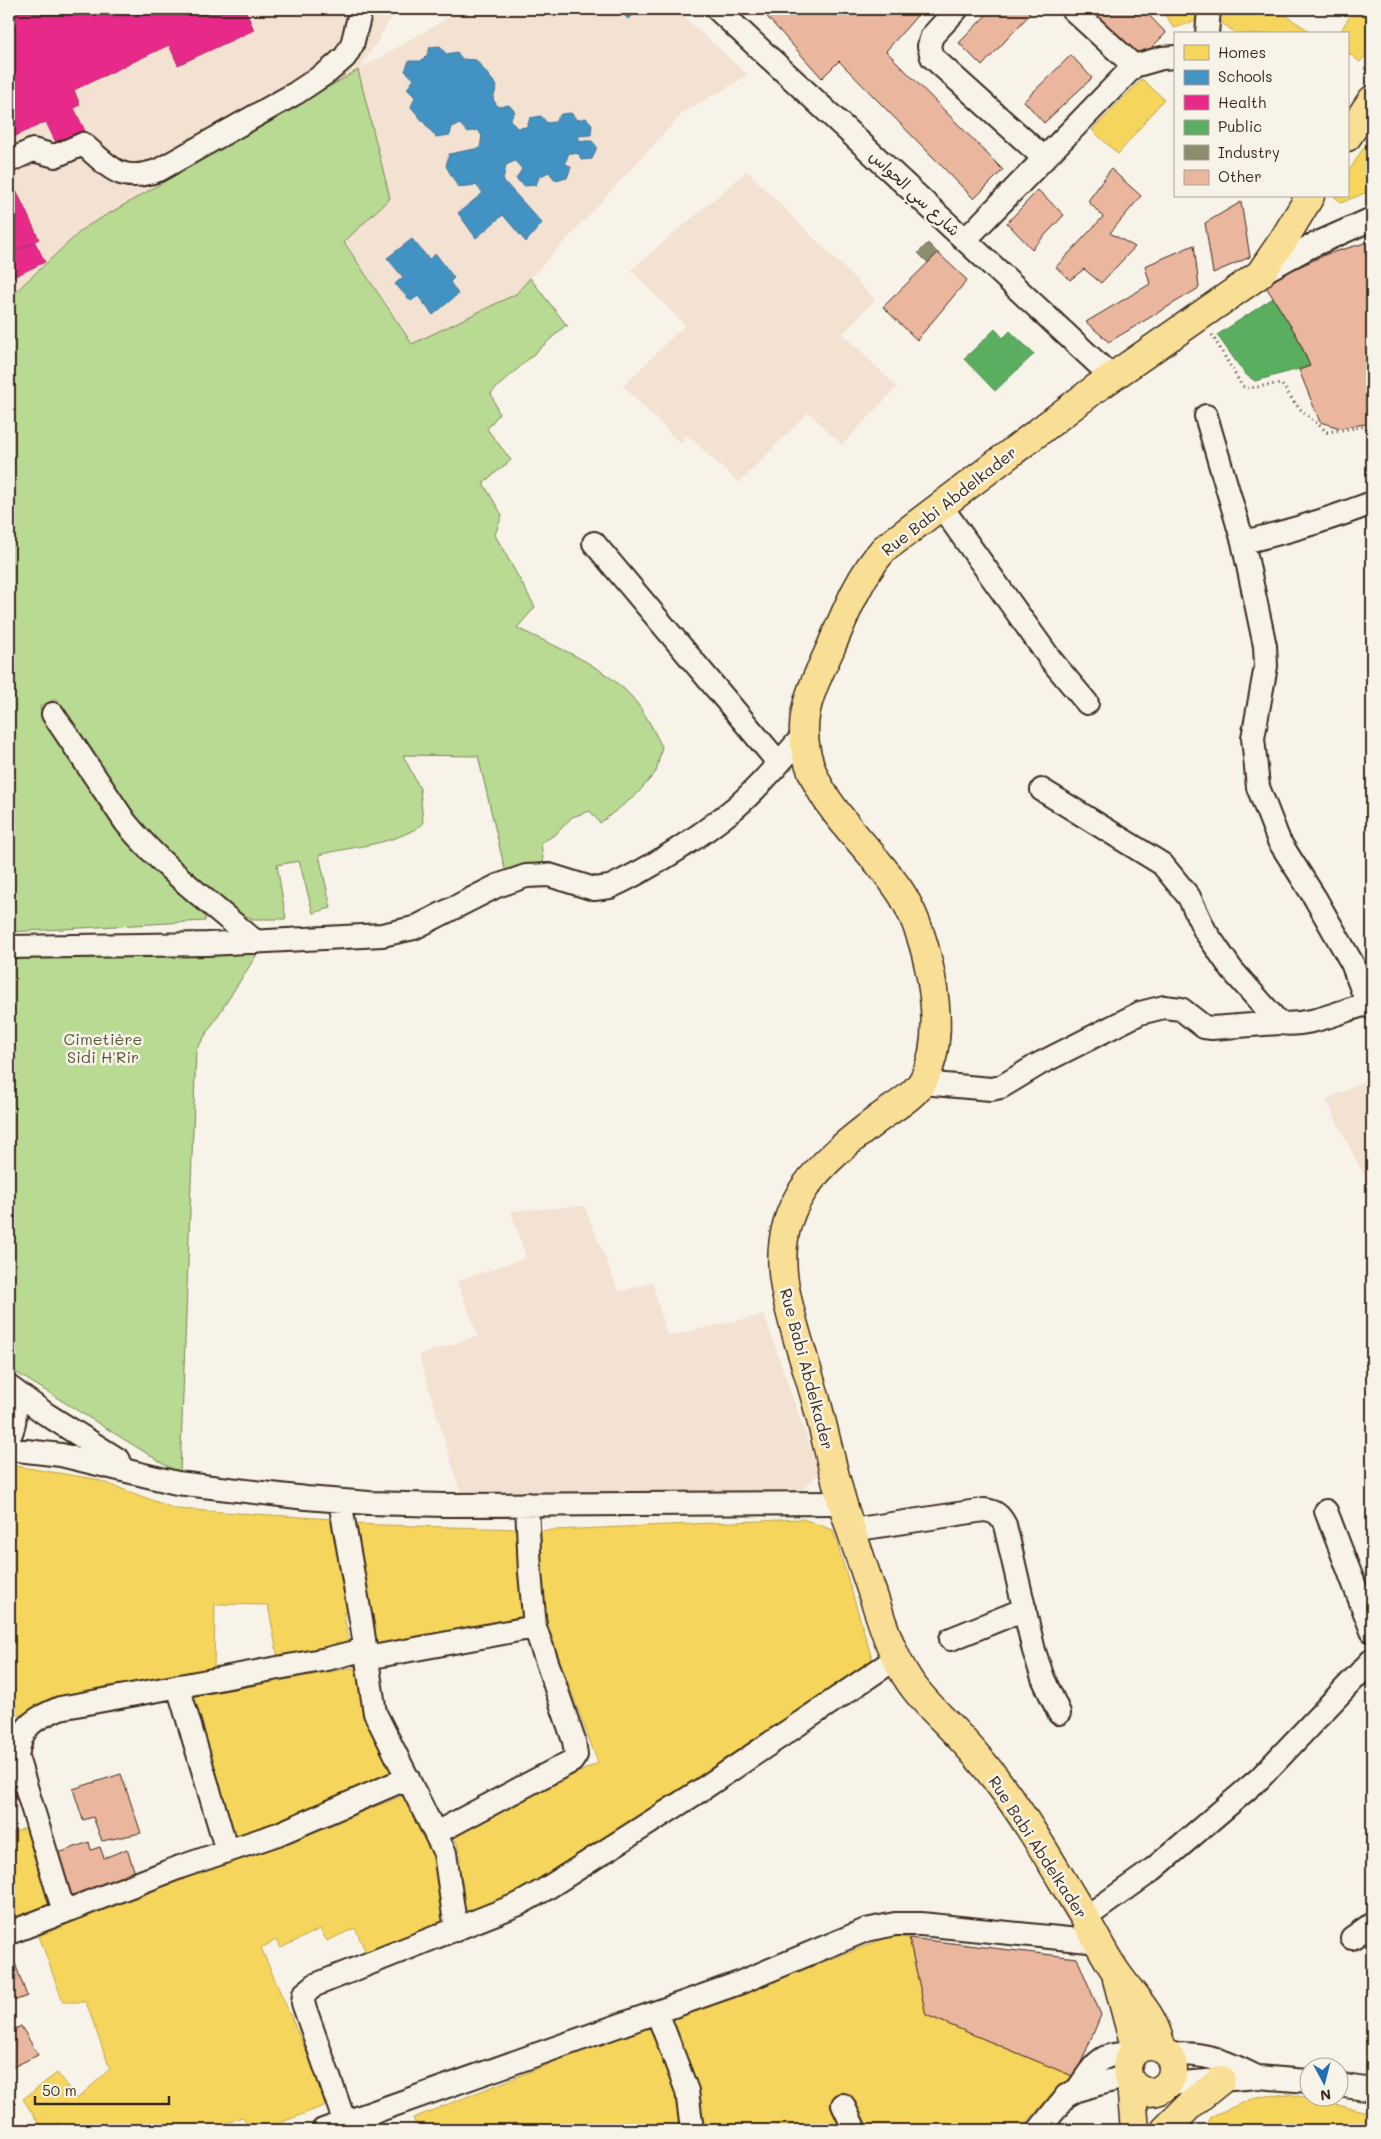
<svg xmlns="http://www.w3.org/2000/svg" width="1381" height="2139" font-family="Mali,'Playpen Sans Arabic',sans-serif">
  <rect width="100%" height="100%" fill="#f7f3e8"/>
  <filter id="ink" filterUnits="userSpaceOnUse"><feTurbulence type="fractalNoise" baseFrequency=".02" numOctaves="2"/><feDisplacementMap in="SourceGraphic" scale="10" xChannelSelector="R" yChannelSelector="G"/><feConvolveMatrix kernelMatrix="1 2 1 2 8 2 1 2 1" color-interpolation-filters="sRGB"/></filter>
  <g filter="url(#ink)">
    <!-- built -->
    <path fill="#f3e1d2" d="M9,9h388l-37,60 103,-60h212l73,66 -65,38 -167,181 -103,50 -69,-103 -260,-13 -75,70z
      M747,171l128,128 -32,35 54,53 -55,58 -34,-33 -69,71 -52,-48 -7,8 -57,-57 62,-61 -54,-55z
      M1372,1077v115l-46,-92z
      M584,1206l35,86 33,-10 15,54 97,-21 55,158 -16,16 -341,9 -43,-143 59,-19 -21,-55 69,-23 -15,-47z"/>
    <!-- green -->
    <path fill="#b9da93" stroke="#7a8258" d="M358,70l32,128 -46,44 68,102 104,-50 14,-16 38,49 -2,-2 -75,68 8,21 -12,15 24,31 -28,23 19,32 -7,20 40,72 -18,21c37,18 77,33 107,61 17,15 28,38 38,58l-6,25 -20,23 -36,28 -10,-12 -18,6 -16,17 -15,9 4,31h-39l-28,-118 -75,-1 17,34 3,35c-29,21 -70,22 -104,31l12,53 -18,5 -14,-52 -22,4 9,54h-33l-28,-12 -76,-65 -32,-41 -61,-102 -17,8 87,127 80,71 -1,16 -196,11v-634l75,-70z
      M261,948l-65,102 -16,424 -171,-106v-411z"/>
    <!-- homes -->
    <path fill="#f6d55c" stroke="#bea249" d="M1161,9h42v10l-29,9z
      M1225,9h50l33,21 -3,4h-68l-19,-14z
      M1354,9l18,9 -5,7 5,3v20l-12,14 -13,-10v-18h-8z
      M1142,79l22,20 -46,55 -26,-24z
      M1372,134v56l-31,13 -7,-7h13v-22z
      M9,1465l86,14 81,30 156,10 12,45 8,49 -8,-1 5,35 -71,11 -10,-53 -53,-1 -1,68 -205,45z
      M803,1519l30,11 42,138 -384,243 -31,4 -8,-52 9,-3 -7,-27 144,-70 -48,-129 -11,-44 -6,-59z
      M348,1524l171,5 5,95 -150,27z
      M362,1666l35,111 -164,64 -42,-144z
      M9,1752l13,47 -13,1z
      M406,1795l32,58 8,73 -78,31 -13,-29 -28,13 -7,-12 -39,19 -5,-8 -15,8 68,156 -67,26h-11l-9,-13 -33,13h-147l-4,-8 -8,8h-7l-20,-31 34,-26 20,26 33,-30 -24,-67h-23l-24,-66 144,-59z
      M29,1826l26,82 -46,18v-91z
      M892,1936l17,2 17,77 149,62 -32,27 -23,26h-158l-20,-38 -9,5 16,33h-151l-33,-108z
      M656,2022l32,108h-270l-5,-12z
      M1290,2094l82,19v17h-168l8,-14 44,-19z"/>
    <!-- schools -->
    <path fill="#4393c3" stroke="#417492" d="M618,9h23l-13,10z
      M440,46l6,8 11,-2 5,7 14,1 21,26 -4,13 5,8 11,-2 6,7 -5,8 7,8 10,-1 3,-9 11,-2 6,7 8,-1 6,-8 10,-1 6,7 9,-2 6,6 -1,11 -13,1 2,5h12l5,6 -5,12 -11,1 -2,-6 -10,-1 -4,10 6,4 -4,11 -12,2 -6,-8 -10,5 -3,8 -11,1 -9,-7 6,-10 -7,-8 -9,4 -3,15 39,43 -16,19 -23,-27 -27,23 -18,-25 25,-20 -7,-8 -18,2 -12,-21 3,-12 31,-6 2,-12 -4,-6 -11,2 -7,-8 -8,3 -2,8 -14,2 -25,-30 4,-10 -8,-8 7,-10 -9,-8 4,-10h12l6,-6 3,-8z
      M412,239l17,20 7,-5 18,24 -4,4 8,12 -25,21 -15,-19 -7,5 -16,-17 8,-7 -16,-19z"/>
    <!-- health -->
    <path fill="#e7298a" stroke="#b3296a" d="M9,9h236l9,21 -76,35 -9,-20 -95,45 6,15 -6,3 12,25 -28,14 -12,-25 -37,17z
      M17,192l22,47 -30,15v-59z
      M35,242l10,20 -36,17v-25z"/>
    <!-- public -->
    <path fill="#5aae61" stroke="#51864d" d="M1273,298l24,38 13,30 -55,15 -10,-7 -28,-39z
      M995,329l8,9 7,-7 24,23 -39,37 -31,-32z"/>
    <!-- industry -->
    <path fill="#8c8c6e" stroke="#746f56" d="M928,243l10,10 -10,10 -10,-10z"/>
    <!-- building -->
    <path fill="#ebb69e" stroke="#3b2a1e" d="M760,9h163l-37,42 117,119 -29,29 -135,-138 -17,17z
      M992,9h33l5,5 -48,52 -23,-23z
      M1089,9h54l23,24 -25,25z
      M1071,55l21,23 -48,45 -20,-22z
      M1111,169l30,27 -31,37 25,14 -34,36 -17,-14 -14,11 -14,-13 47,-50 -15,-16z
      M1038,190l26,25 -32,34 -25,-26z
      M1241,202l9,55 -37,16 -8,-50z
      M1372,241v182l-32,5 -20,-6 -21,-52 11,-4 -13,-30 -32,-51 27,-15 35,-16z
      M1194,245l5,43 -90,54 -23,-20 64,-38 -5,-18z
      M938,253l29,27 -50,60 -34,-33z
      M121,1774l20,59 -39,8 -9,-24 -10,3 -10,-31z
      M89,1842l2,8 9,-3 4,11 23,-9 10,30 -64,23 -17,-48z
      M909,1938l168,20 24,57 -26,62 -149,-62z
      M9,1947l18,49 -18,7z
      M21,2026l17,29 -29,14v-37z"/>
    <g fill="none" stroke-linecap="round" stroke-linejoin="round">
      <!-- minor casing -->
      <g stroke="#3b2a1e" stroke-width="26">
        <path id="minor" d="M717,9l395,368
          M957,9l-25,27 -3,10 3,11 112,101
          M1072,9l62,57
          M1207,34l2,-25
          M9,161l24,-11 22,6 28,-12c28,24 37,40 76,26l137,-77 33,-22 16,-14 7,-12 9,-36
          M965,240l169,-174 28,-8 13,-1
          M1261,273l48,-26 63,-28
          M1206,416l37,126 22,104 1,20 -13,72 5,49 21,54 36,57 37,65 16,42
          M941,506l110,154 36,43
          M1243,542c45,-10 87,-23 129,-39
          M594,543l184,219
          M53,714l73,109c37,45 85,81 130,119
          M1042,790l120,74 27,33 16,34 27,39 47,53c28,4 57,-10 84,-18h5l4,3
          M9,947l199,-3 174,-9 32,-7 83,-42 29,-10 23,-1 45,14 16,-2c43,-20 90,-50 126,-80 25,-21 46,-48 68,-72
          M922,1083l69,6 10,-2 38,-23 101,-51 24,-6 17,2 23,18 8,1 67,-5
          M9,1387l37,27 73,46
          M9,1388c6,17 9,33 0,49
          M9,1449l52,6 116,28 129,15 63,5 75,2 398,-2
          M340,1501l22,125 13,87 70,140 11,77
          M1326,1511l46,120
          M852,1530l132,-20c11,1 16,5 21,15l29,126 9,27 16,35
          M951,1639l74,-30
          M367,1658l168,-31 -5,-55 -3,-68
          M178,1686l49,165
          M436,1833l136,-72 4,-6 -2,-14 -39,-114
          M64,1912l-47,-155c4,-31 15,-37 43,-49l267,-49 39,-10
          M1085,1918l66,-47 108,-92 113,-119
          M9,1933l171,-66 98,-33 130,-56
          M1352,1938l20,-14
          M657,2012l30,79 5,39
          M1168,2055c37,-4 56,6 89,22
          M1168,2084l90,-7 50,4
          M1338,2085l34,5
          M1077,2090c19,-26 21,-38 56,-36
          M843,2105l12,25
          M345,2123l-42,-120 1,-9 11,-9 204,-81 25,-14 157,-100 194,-131
          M323,2130l416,-147 127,-53 29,-6h26l177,18
          M1039,2130l27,-34 11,-6 51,-14"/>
      </g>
      <!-- major casing -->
      <g stroke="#3b2a1e" stroke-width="31">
        <path id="major" d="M1347,137l25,-37
          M1117,1979l19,72
          M1127 2069a23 23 0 1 1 46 0a23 23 0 1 1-46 0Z
          M1162,2050c-10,-41 -26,-48 -48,-81 -11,-16 -20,-35 -30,-52 -25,-41 -49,-85 -78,-124 -15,-21 -32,-41 -50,-60 -16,-17 -33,-32 -46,-51 -18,-26 -27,-57 -37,-87 -10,-30 -21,-60 -30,-90 -10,-33 -17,-67 -26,-101 -10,-38 -25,-77 -32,-116 -15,-84 34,-124 94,-170 15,-11 36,-22 45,-39 16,-31 13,-69 7,-102 -5,-28 -14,-57 -28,-81 -33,-54 -101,-98 -99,-168 0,-28 16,-56 27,-81 15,-35 28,-70 53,-98l211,-160 165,-115 24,-35 26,-43
          M1131,2083l4,47
          M1165,2130l25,-25 31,-25"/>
      </g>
      <!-- path -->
      <path stroke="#3b2a1e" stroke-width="3" stroke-dasharray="1 4" stroke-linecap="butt" d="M1212,335l30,51c13,5 27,-4 40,-1l16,22 29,25 42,-6 3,2"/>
      <!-- minor -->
      <use href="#minor" stroke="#f7f3e8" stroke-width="22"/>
      <!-- major -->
      <use href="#major" stroke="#f9df96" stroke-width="28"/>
    </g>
  </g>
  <g text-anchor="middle" stroke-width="5" stroke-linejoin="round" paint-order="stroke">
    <!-- street labels -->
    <g font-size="16" fill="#3b2a1e" stroke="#f7f3e8">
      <text transform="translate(915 193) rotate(43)" y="6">شارع سي الحواس</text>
      <text transform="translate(949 501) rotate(-38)" y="6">Rue Babi Abdelkader</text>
      <text transform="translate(807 1369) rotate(75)" y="6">Rue Babi Abdelkader</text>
      <text transform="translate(1038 1847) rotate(57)" y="6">Rue Babi Abdelkader</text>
    </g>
    <!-- park labels -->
    <g font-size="16" fill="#5a563b" stroke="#f7f3e8">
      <text x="103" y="1045">Cimetière<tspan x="103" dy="18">Sidi H'Rir</tspan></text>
    </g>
  </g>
  <!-- margin -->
  <rect width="1381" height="2139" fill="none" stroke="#f7f3e8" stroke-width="30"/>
  <rect x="15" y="15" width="1351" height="2109" fill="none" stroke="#3b2a1e" stroke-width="2" filter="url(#ink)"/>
  <!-- legend -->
  <rect x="1174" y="32" width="175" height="165" fill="#f7f3e8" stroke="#aca397"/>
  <rect x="1184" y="45" width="25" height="15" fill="#f6d55c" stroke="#aca397"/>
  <text x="1218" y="58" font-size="15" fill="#3b2a1e">Homes</text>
  <rect x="1184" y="70" width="25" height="15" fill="#4393c3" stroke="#aca397"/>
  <text x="1218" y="82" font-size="15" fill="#3b2a1e">Schools</text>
  <rect x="1184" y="95" width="25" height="15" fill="#e7298a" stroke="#aca397"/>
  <text x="1218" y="108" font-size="15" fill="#3b2a1e">Health</text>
  <rect x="1184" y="120" width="25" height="15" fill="#5aae61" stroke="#aca397"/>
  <text x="1218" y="132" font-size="15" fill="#3b2a1e">Public</text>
  <rect x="1184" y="145" width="25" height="15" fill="#8c8c6e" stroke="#aca397"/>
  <text x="1218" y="158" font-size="15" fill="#3b2a1e">Industry</text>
  <rect x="1184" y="170" width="25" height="15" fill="#ebb69e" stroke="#aca397"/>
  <text x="1218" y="182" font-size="15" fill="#3b2a1e">Other</text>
  <!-- north arrow -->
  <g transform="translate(1324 2082) rotate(173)"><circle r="24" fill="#f7f3e8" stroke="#aca397"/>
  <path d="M0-4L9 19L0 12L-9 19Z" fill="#1f6fb2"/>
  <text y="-8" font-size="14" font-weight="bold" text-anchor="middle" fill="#3b2a1e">N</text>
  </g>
  <!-- scale -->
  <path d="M35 2096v8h134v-8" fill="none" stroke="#3b2a1e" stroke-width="2.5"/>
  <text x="42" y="2096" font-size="15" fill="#3b2a1e" stroke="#f7f3e8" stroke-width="4" paint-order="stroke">50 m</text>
</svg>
